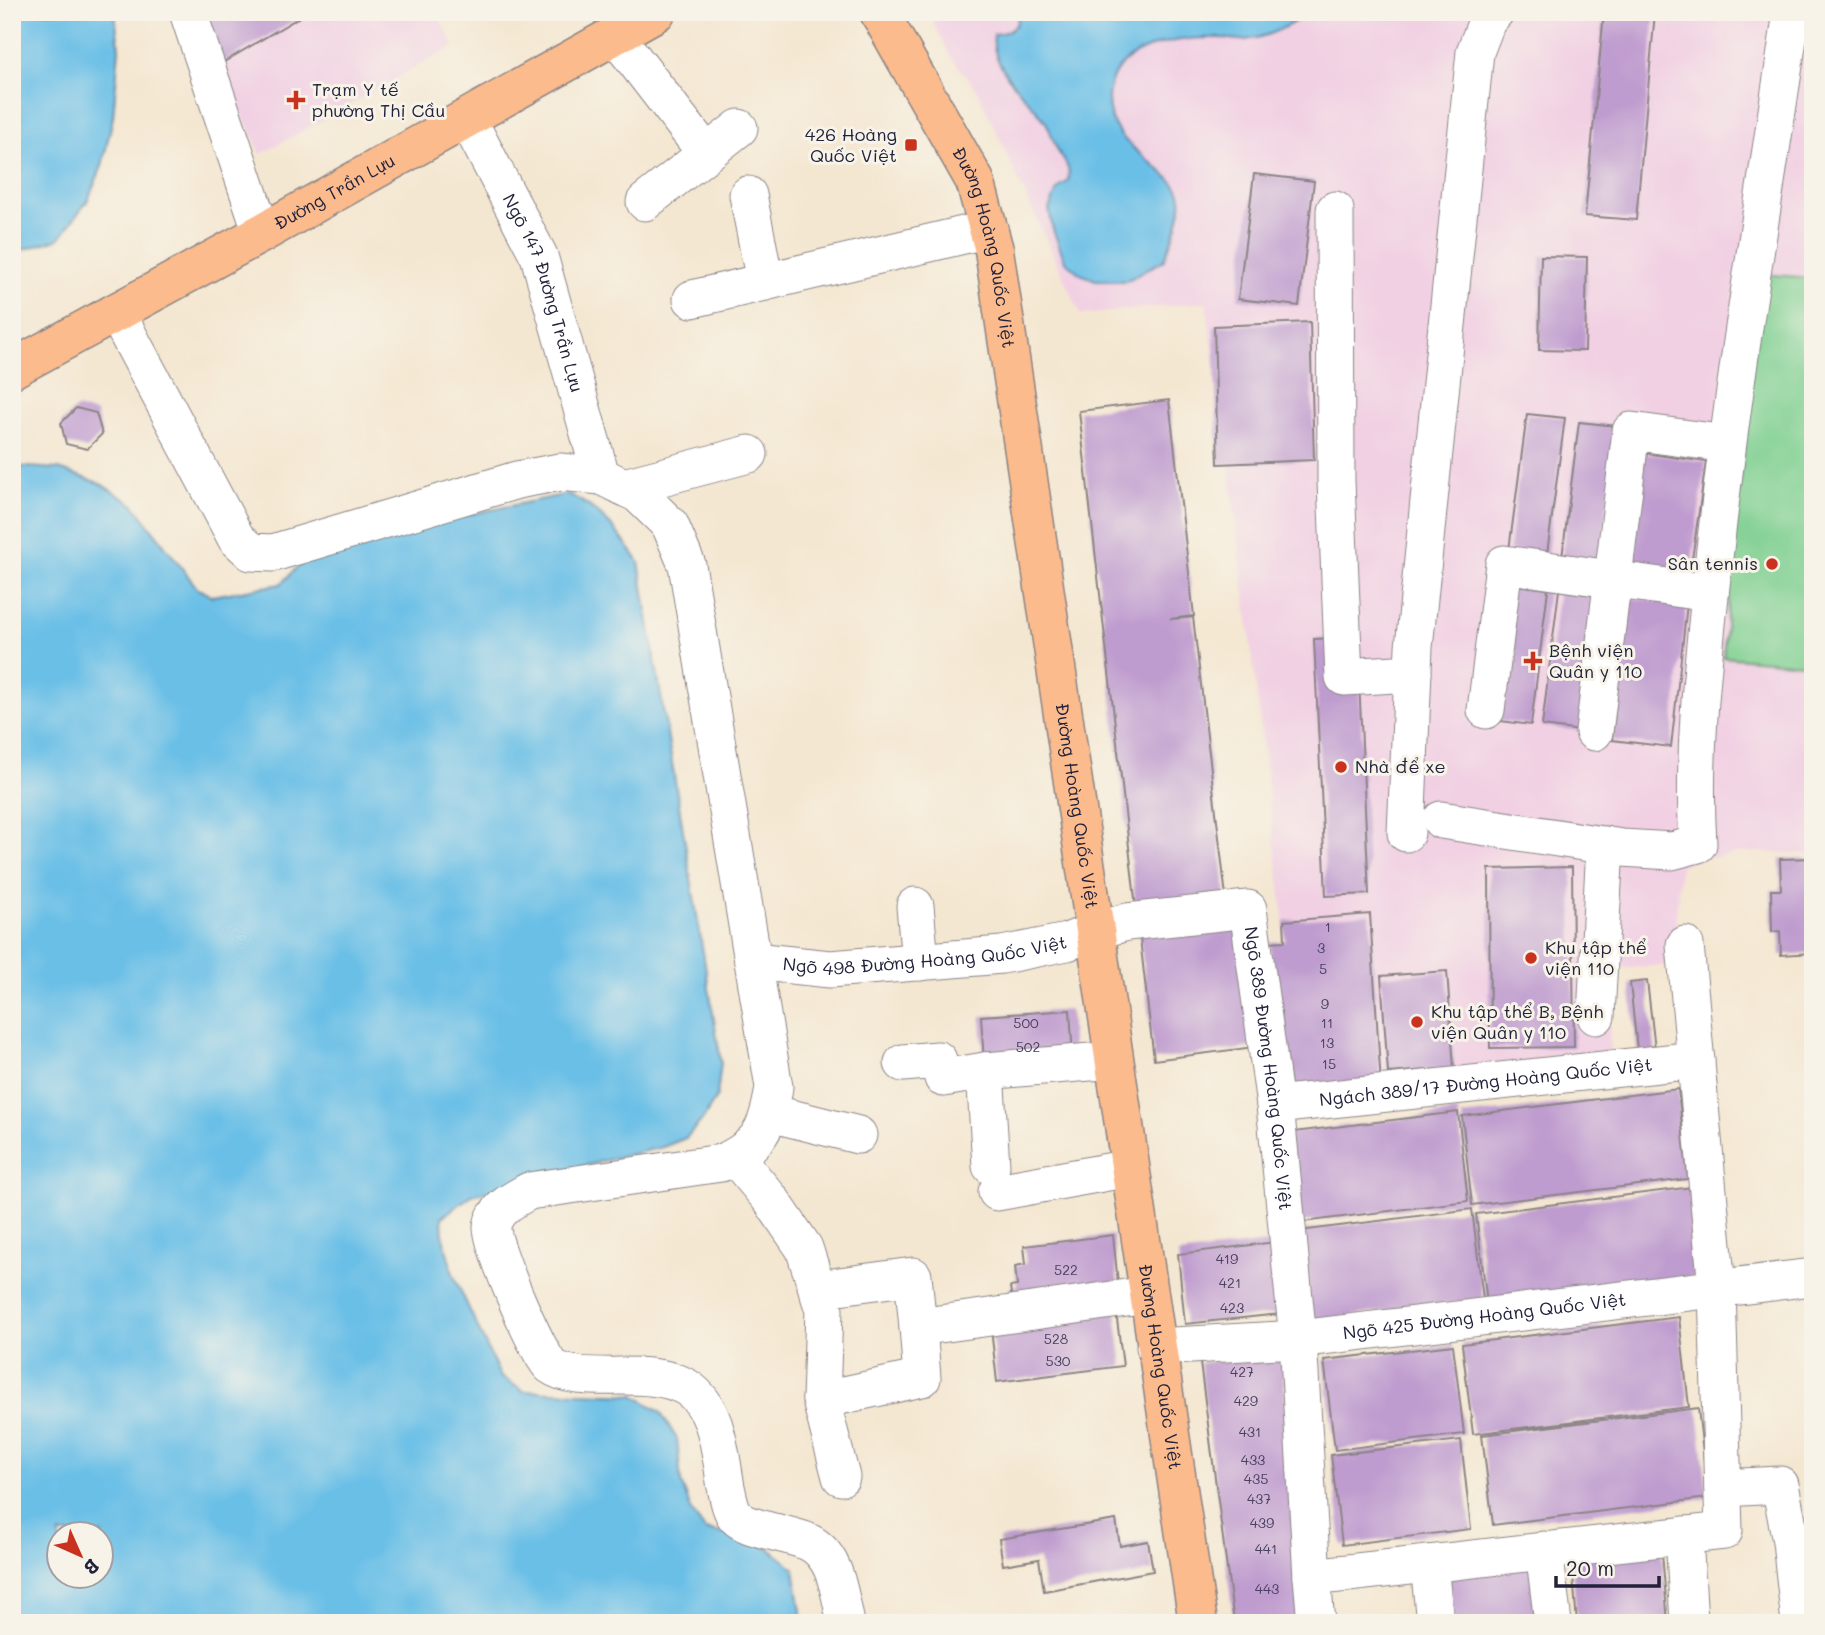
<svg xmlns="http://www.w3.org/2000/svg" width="1825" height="1635" font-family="Mali,sans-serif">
  <rect width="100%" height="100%" fill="#f7f3e8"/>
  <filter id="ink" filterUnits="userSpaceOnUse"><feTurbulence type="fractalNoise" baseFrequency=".0143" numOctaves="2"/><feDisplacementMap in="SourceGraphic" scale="14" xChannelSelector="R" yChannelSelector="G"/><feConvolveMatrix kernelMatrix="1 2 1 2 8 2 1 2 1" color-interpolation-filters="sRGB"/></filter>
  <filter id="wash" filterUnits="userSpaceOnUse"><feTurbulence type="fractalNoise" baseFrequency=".00686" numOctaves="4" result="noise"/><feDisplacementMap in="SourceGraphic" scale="28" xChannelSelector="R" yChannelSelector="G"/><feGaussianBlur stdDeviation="1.57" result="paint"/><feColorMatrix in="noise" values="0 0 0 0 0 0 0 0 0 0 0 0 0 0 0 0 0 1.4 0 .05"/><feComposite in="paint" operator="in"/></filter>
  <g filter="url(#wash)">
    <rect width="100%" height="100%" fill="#f4e7d1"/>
    <!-- built -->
    <path fill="#f1d0e3" d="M192,12h244l18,34 -193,108z
      M939,12h874v842l-67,-2 -56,9 -10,5 -7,99 -64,3 1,88 -229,29 -11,-171 -86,7 -54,-450 -24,-169 -125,13 -104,-225 -27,-34 -19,-39z"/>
    <!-- green -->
    <path fill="#7dcf90" stroke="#507866" stroke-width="2" d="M1760,274l53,4v387l-90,-8z"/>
    <!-- water -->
    <path fill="#6abfe7" stroke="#467091" stroke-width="2" fill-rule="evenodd" d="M12,12h103l4,37 -6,68 -11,49 -14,34 -29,39 -47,14z
      M1016,12h292c-19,15 -39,25 -63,28 -9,1 -18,-2 -27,-2 -40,-1 -108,7 -110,60 -1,37 31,53 54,74 6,5 15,13 18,21 6,18 -10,50 -16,67l-38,21 -30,-1 -16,-6 -15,-13 -12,-31 -4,-21 8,-19 11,-9c3,-14 -3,-18 -10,-30 -5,-9 -7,-21 -13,-30 -18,-25 -56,-53 -51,-87 12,-1 28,-6 22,-22z
      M12,466l47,3 40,14 34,21 65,85 14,7 69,-12 21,-22 92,-32 174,-36c34,16 50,38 71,68l82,500 -4,34 -13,22 -18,20 -23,9 -44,10 -147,38 -30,22 1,20 10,37 47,102 23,15 111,4 26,17 17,27 4,43 11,30 13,18 31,6 33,12 25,20 9,55h-791zM60,1534h42v42h-42z"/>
    <g id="blocks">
      <!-- building -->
      <path fill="#bf9ccf" d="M193,12h115l-86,51z
        M1604,12h51l-19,208 -51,-4z
        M1254,174l60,7 -15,125 -61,-7z
        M1541,256l46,1 -2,94 -46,-1z
        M1310,322l4,138 -96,4 -4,-138z
        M1169,400l25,216 -24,3 23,-2 33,280 -90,11 -57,-497z
        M76,408l20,5 6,21 -15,15 -21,-5 -5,-21z
        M1527,414l38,4 -18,136 -38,-4z
        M1579,422l38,4 -17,136 -38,-4z
        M1644,453l62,9 -16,111 -62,-9z
        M1509,584l39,5 -17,136 -39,-5z
        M1559,590l38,5 -17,136 -38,-5z
        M1627,598l60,6 -16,143 -59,-7z
        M1357,637l12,257 -43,2 -12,-257z
        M1813,858v95l-32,2 -1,-24 -8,1 -1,-42h10l-1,-31z
        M1572,867l2,180 -84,1 -1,-179z
        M1370,914l11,171 -90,7 -1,-15 -11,1 -9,-136 15,-1 -1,-20z
        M1239,918l16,129 -101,13 -15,-130z
        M1447,971l7,97 -66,5 -7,-97z
        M1647,981l9,76 -18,2 -8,-76z
        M1070,1010l3,48 -89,5 -3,-47z
        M1678,1089l10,90 -216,26 -10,-89z
        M1458,1112l10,89 -172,22 -11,-90z
        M1692,1187l11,89 -216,27 -11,-89z
        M1472,1209l11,90 -173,22 -11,-90z
        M1113,1235l6,58 -106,13 -3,-19 7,-1 -2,-20 11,-2 -2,-18z
        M1275,1242l6,72 -96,10 -7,-70z
        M1115,1304l8,62 -126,16 -7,-62z
        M1679,1317l10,90 -216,27 -11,-90z
        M1453,1345l11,89 -129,16 -11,-90z
        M1281,1352l28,271h-75l-34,-260z
        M1698,1408l10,90 -215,27 -11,-90z
        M1461,1440l10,89 -129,16 -11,-90z
        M1116,1520l4,26 28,-5 5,30 -109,20 -5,-32 -36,6 -4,-26z
        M1661,1542l7,81h-91l-6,-72z
        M1530,1555l9,68h-91l-7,-55z"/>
    </g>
  </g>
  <g filter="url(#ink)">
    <use href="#blocks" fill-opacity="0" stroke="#8b8486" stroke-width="2"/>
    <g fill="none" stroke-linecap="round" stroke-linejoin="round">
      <!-- minor casing -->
      <g stroke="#8b8486" stroke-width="39">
        <g id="minor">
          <path d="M188,12l74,221"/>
          <path d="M615,35l91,118"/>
          <path id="s1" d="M467,118l72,138 62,220"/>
          <path d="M748,195l17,87"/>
          <path d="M645,202l94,-74"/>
          <path d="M1335,210l1,271 8,196 69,-4"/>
          <path d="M692,299l297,-70"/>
          <path d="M116,312l120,226 15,14 22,1 244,-73 43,-8 41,4 37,18 32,31 17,40 87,522c-6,41 -14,59 -53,76l-192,28c-14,8 -34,17 -37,35 -3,15 47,131 59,140 29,21 98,-1 135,21 32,19 34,67 40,100 2,9 4,22 10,30 8,8 23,11 34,14 12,3 25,6 36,10 31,13 33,53 40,82"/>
          <path d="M624,487l125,-33"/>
          <path d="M1486,710l18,-146 206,29"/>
          <path d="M1594,732l37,-301 96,13"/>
          <path d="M1441,820l181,28 50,3 26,-7c-6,-95 6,-191 16,-286 20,-183 51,-364 78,-546"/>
          <path d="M1406,833l8,-186 61,-595 12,-31 8,-9"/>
          <path d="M915,906l5,56"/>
          <path id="s2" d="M753,961l77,8 172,-14 65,-13 28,-11 32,-9 121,-13 27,196 23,234 14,238"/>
          <path d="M1596,1016l9,-171"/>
          <path d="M903,1063l35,-3 5,18 42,-7 129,-11"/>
          <path d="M985,1071l6,95"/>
          <path id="s3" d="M1275,1105l421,-45"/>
          <path d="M770,1113l88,22"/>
          <path d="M735,1157l37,44 32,47 20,62 -3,90 20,77"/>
          <path d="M997,1192l133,-24"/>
          <path d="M817,1289l96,-13 5,51"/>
          <path id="s4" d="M1155,1347l143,-8 515,-62"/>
          <path d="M821,1400l101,-22 -4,-51 230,-32"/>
          <path d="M1723,1488l57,-3 11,56 9,82"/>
          <path d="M1684,1535l5,88"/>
          <path d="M1544,1550l9,73"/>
          <path d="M1429,1564l6,59"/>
          <path d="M1316,1623l-4,-46 412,-46 -7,-243 -32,-343"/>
        </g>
      </g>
      <!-- major casing -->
      <g stroke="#8b8486" stroke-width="41">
        <g id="major">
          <path id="s5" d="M879,12l96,169 19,69 204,1373"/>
          <path id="s6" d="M12,369l250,-136 394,-221"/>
        </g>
      </g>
      <!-- minor -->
      <use href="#minor" stroke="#fff" stroke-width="37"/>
      <!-- major -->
      <use href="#major" stroke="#fbbb8c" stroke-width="38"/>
    </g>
  </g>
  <!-- markers -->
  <g fill="#c8321e" stroke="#f7f3e8" stroke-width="2.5">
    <path d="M292.5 89.5h7v7h7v7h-7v7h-7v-7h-7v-7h7z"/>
    <rect x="904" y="138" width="14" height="14" rx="3.5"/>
    <circle cx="1772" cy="564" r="7"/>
    <path d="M1529.5 650.5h7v7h7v7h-7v7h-7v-7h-7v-7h7z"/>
    <circle cx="1341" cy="767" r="7"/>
    <circle cx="1531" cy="958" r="7"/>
    <circle cx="1417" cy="1022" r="7"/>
  </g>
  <g text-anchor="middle" stroke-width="6" stroke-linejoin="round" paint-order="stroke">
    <!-- number labels -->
    <g font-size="14" fill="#494060">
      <text x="1328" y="932">1</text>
      <text x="1321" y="953">3</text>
      <text x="1323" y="974">5</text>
      <text x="1325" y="1009">9</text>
      <text x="1026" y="1028">500</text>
      <text x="1327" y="1028">11</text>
      <text x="1327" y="1048">13</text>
      <text x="1028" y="1052">502</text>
      <text x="1329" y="1069">15</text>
      <text x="1227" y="1264">419</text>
      <text x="1066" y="1275">522</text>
      <text x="1230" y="1288">421</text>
      <text x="1232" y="1313">423</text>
      <text x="1056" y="1344">528</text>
      <text x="1058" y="1366">530</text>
      <text x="1242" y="1377">427</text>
      <text x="1246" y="1406">429</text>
      <text x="1250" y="1437">431</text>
      <text x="1253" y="1465">433</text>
      <text x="1256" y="1484">435</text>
      <text x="1259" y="1504">437</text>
      <text x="1262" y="1528">439</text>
      <text x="1266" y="1554">441</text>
      <text x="1267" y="1594">443</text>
    </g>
    <!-- poi labels -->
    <g font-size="18" fill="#22223b" stroke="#f7f3e8" text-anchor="start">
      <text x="312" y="96">Trạm Y tế<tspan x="312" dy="21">phường Thị Cầu</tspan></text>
      <text x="897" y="141" text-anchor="end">426 Hoàng<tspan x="897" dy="21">Quốc Việt</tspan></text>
      <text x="1758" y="570" text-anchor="end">Sân tennis</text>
      <text x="1549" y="657">Bệnh viện<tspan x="1549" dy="21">Quân y 110</tspan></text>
      <text x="1355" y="773">Nhà để xe</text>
      <text x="1545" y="954">Khu tập thể<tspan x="1545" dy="21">viện 110</tspan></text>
      <text x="1431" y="1018">Khu tập thể B, Bệnh<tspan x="1431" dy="21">viện Quân y 110</tspan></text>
    </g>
    <!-- street labels -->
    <g font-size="18" fill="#22223b" stroke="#f7f3e8">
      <text dy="6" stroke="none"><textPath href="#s6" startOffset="368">Đường Trần Lựu</textPath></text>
      <text dy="6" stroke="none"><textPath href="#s5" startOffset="261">Đường Hoàng Quốc Việt</textPath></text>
      <text dy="6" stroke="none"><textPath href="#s1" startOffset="192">Ngõ 147 Đường Trần Lựu</textPath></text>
      <text dy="6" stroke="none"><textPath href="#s5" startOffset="828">Đường Hoàng Quốc Việt</textPath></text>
      <text dy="6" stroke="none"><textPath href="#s2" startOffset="173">Ngõ 498 Đường Hoàng Quốc Việt</textPath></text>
      <text dy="6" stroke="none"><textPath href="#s2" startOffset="662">Ngõ 389 Đường Hoàng Quốc Việt</textPath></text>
      <text dy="6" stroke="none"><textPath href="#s3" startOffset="212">Ngách 389/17 Đường Hoàng Quốc Việt</textPath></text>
      <text dy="6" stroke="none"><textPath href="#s4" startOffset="331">Ngõ 425 Đường Hoàng Quốc Việt</textPath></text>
      <text dy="6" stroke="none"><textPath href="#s5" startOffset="1395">Đường Hoàng Quốc Việt</textPath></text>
    </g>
  </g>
  <!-- margin -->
  <rect width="1825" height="1635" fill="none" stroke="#f7f3e8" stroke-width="42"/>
  <!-- north arrow -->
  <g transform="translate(80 1555) rotate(135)"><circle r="33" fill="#f7f3e8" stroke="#a29fa3" stroke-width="2"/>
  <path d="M0-5L12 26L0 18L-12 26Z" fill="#c8321e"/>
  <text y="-10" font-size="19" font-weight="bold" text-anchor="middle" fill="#22223b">B</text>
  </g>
  <!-- scale -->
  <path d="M1556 1576v10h103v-10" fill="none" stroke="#22223b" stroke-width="3.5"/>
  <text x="1566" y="1576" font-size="21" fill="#22223b" stroke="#f7f3e8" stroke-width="5" paint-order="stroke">20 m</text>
</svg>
